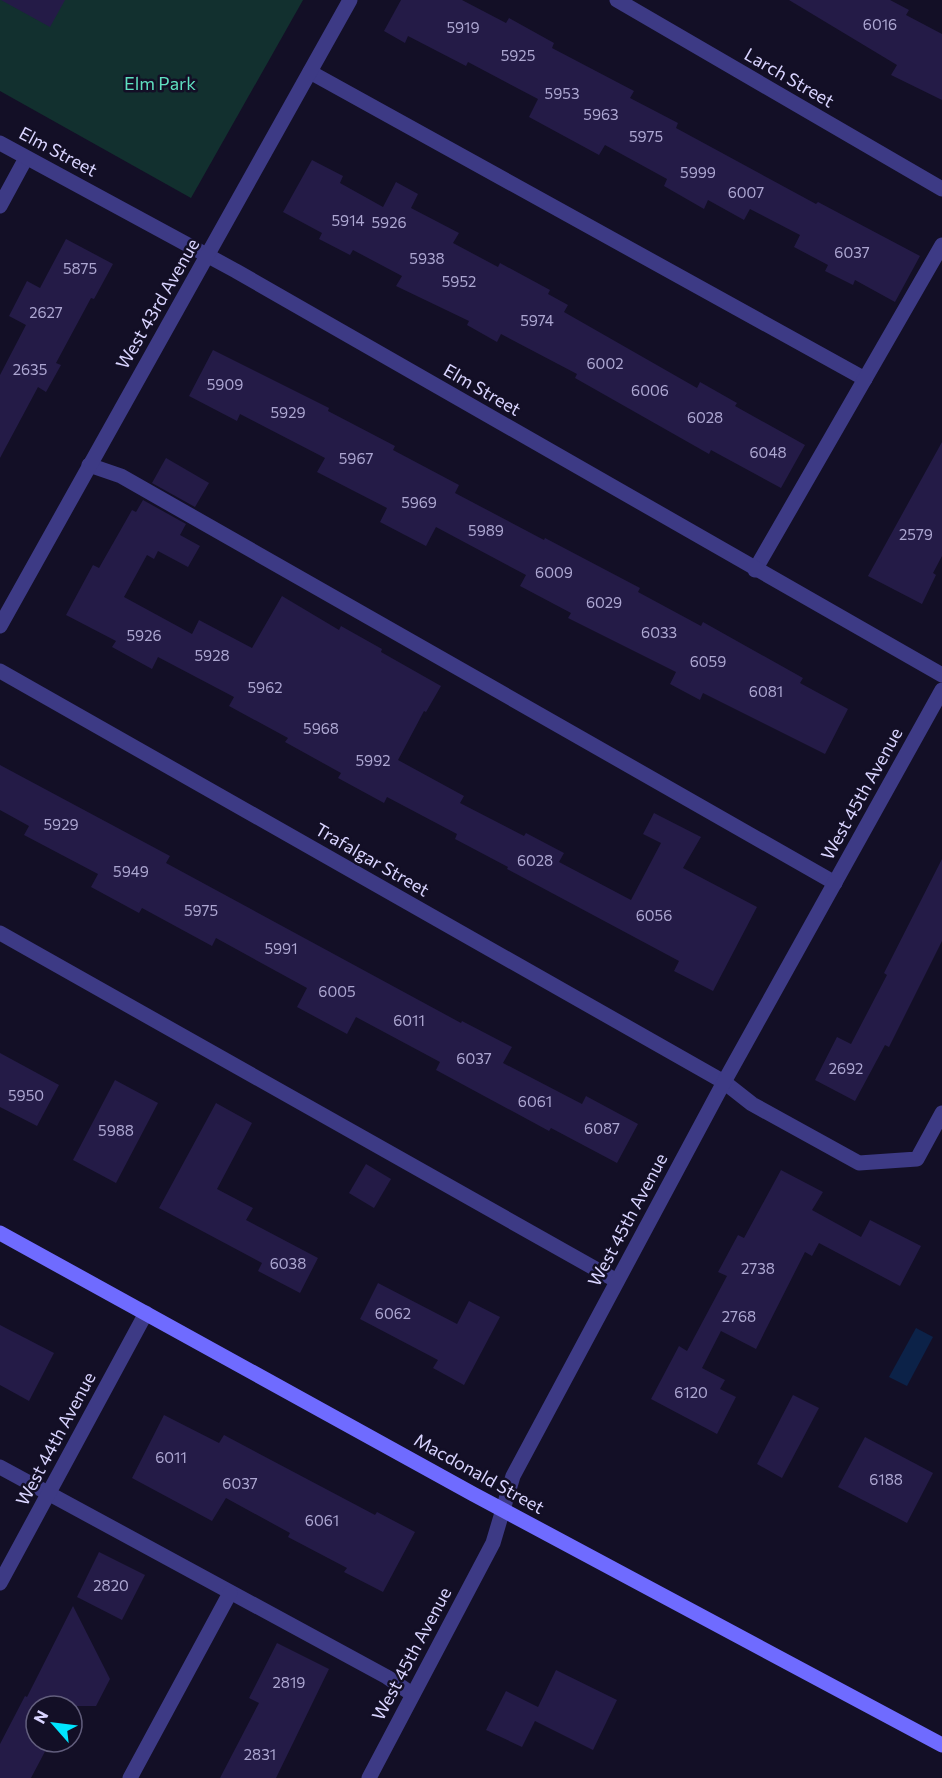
<svg xmlns="http://www.w3.org/2000/svg" width="942" height="1778" font-family="Commissioner,sans-serif">
  <style>
    .green { fill: #12302f }
    .water { fill: #0c2248 }
    .building { fill: #241b47 }
    .lines { fill: none; stroke-linecap: round; stroke-linejoin: round }
    .lane { stroke: #3d3a85; stroke-width: 15 }
    .street { stroke: #3d3a85; stroke-width: 15 }
    .secondary { stroke: #6f6bff; stroke-width: 15 }
    .labels { text-anchor: middle; stroke-width: 5; stroke-linejoin: round; paint-order: stroke }
    .number-label { font-size: 15px; fill: #aca6d1 }
    .street-label { font-size: 18px; fill: #d9d4ff; stroke: #130f26 }
    .park-label { font-size: 18px; fill: #5fe0c0; stroke: #130f26 }
  </style>
  <rect width="100%" height="100%" fill="#130f26"/>
  <polygon class="green" points="0,0 303,0 191,198 0,91"/>
  <polygon class="water" points="916,1328 933,1337 907,1386 889,1377"/>
  <g class="building">
    <polygon points="1,0 65,0 50,27"/>
    <polygon points="401,0 462,0 506,23 509,18 554,43 552,48 634,91 630,98 678,123 676,128 816,204 818,202 920,256 895,302 855,280 853,285 825,271 828,265 794,247 800,235 750,209 744,220 708,200 704,209 664,186 667,179 605,145 599,155 529,117 538,99 468,62 466,66 408,36 405,43 384,31"/>
    <polygon points="789,0 890,0 909,10 906,15 942,34 942,100 891,75 897,65"/>
    <polygon points="312,160 343,176 340,183 383,207 396,182 418,194 411,208 459,233 453,243 498,267 500,263 550,290 548,294 568,305 564,312 697,388 700,382 737,403 735,406 805,445 781,488 711,450 709,454 575,378 577,374 501,334 497,342 467,325 469,321 396,286 402,276 353,250 350,255 319,239 322,233 283,212"/>
    <polygon points="66,239 113,264 94,299 91,298 56,363 61,365 46,392 38,387 0,458 0,375 26,325 9,316 27,281 40,288"/>
    <polygon points="213,350 329,408 328,411 395,446 393,450 459,485 455,493 544,540 545,538 640,588 638,592 701,626 703,622 803,678 800,683 848,709 825,754 703,693 700,700 670,684 676,672 568,618 571,613 520,586 526,575 436,527 426,546 380,522 387,508 317,472 325,458 240,414 237,421 189,396"/>
    <polygon points="942,442 942,556 933,573 936,575 922,604 868,576"/>
    <polygon points="166,458 209,483 195,507 152,483"/>
    <polygon points="143,500 186,524 180,535 200,546 188,567 158,551 154,559 147,555 124,597 192,634 199,620 252,648 282,596 339,630 341,626 382,649 381,652 441,686 426,712 424,711 398,760 464,796 460,803 524,836 526,833 564,853 559,862 631,900 661,843 643,834 654,813 701,837 683,868 757,907 713,991 674,971 679,961 507,869 508,867 455,839 457,834 387,797 384,803 338,778 341,773 285,742 288,738 229,706 234,697 158,657 152,669 112,647 116,641 66,615 93,565 99,568 132,510 136,512"/>
    <polygon points="0,765 170,856 166,863 461,1023 462,1021 512,1047 503,1063 582,1104 586,1096 638,1124 617,1163 551,1128 549,1131 436,1070 440,1062 356,1017 347,1034 297,1007 307,988 216,938 212,946 142,908 139,913 91,887 98,874 24,835 29,826 0,810"/>
    <polygon points="942,859 942,941 889,1047 885,1045 855,1101 815,1080 837,1037 851,1044 887,975 884,973"/>
    <polygon points="0,1053 59,1085 37,1126 0,1107"/>
    <polygon points="115,1080 158,1103 116,1183 73,1160"/>
    <polygon points="216,1103 252,1123 217,1189 253,1208 246,1220 318,1258 300,1293 258,1271 262,1263 159,1208"/>
    <polygon points="366,1164 391,1179 374,1208 349,1193"/>
    <polygon points="781,1170 823,1192 812,1210 861,1237 870,1220 921,1246 900,1286 819,1243 812,1256 805,1252 756,1349 721,1331 702,1368 725,1380 720,1389 736,1397 717,1434 651,1399 679,1346 687,1351 727,1276 718,1272 738,1235 744,1238"/>
    <polygon points="378,1283 457,1324 469,1301 500,1317 464,1385 433,1368 438,1360 360,1319"/>
    <polygon points="0,1325 54,1353 29,1401 0,1385"/>
    <polygon points="793,1395 819,1408 782,1478 757,1464"/>
    <polygon points="164,1415 219,1443 224,1435 375,1515 377,1512 415,1532 383,1592 344,1572 347,1568 288,1537 290,1533 226,1498 212,1521 132,1478"/>
    <polygon points="865,1437 933,1473 907,1523 838,1487"/>
    <polygon points="99,1552 145,1575 122,1620 77,1597"/>
    <polygon points="73,1606 110,1679 96,1706 36,1706 36,1742 50,1742 31,1778 0,1778 0,1744 25,1696 27,1697"/>
    <polygon points="277,1643 329,1669 276,1778 220,1778 259,1703 249,1698"/>
    <polygon points="556,1670 617,1700 593,1750 535,1721 522,1747 486,1730 506,1691 538,1707"/>
  </g>
  <g class="lines">
    <g class="lane">
      <polyline points="310,72 865,379"/>
      <polyline points="0,206 26,158"/>
      <polyline points="89,465 121,476 835,883"/>
      <polyline points="755,570 942,245"/>
      <polyline points="0,933 617,1281"/>
      <polyline points="724,1082 752,1104 859,1163 917,1159 942,1113"/>
      <polyline points="0,1467 387,1677 412,1694"/>
      <polyline points="130,1778 230,1593"/>
    </g>
    <g class="street">
      <polyline points="617,0 942,189"/>
      <polyline points="0,143 236,271 942,675"/>
      <polyline points="0,626 350,0"/>
      <polyline points="0,671 724,1082"/>
      <polyline points="0,1583 146,1313"/>
      <polyline points="369,1778 493,1543 513,1476 724,1082 942,690"/>
    </g>
    <polyline class="secondary" points="0,1233 473,1494 942,1745"/>
  </g>
  <g class="labels">
    <g class="number-label">
      <text x="880" y="30">6016</text>
      <text x="463" y="33">5919</text>
      <text x="518" y="61">5925</text>
      <text x="562" y="99">5953</text>
      <text x="601" y="120">5963</text>
      <text x="646" y="142">5975</text>
      <text x="698" y="178">5999</text>
      <text x="746" y="198">6007</text>
      <text x="348" y="226">5914</text>
      <text x="389" y="228">5926</text>
      <text x="852" y="258">6037</text>
      <text x="427" y="264">5938</text>
      <text x="80" y="274">5875</text>
      <text x="459" y="287">5952</text>
      <text x="46" y="318">2627</text>
      <text x="537" y="326">5974</text>
      <text x="605" y="369">6002</text>
      <text x="30" y="375">2635</text>
      <text x="225" y="390">5909</text>
      <text x="650" y="396">6006</text>
      <text x="288" y="418">5929</text>
      <text x="705" y="423">6028</text>
      <text x="768" y="458">6048</text>
      <text x="356" y="464">5967</text>
      <text x="419" y="508">5969</text>
      <text x="486" y="536">5989</text>
      <text x="916" y="540">2579</text>
      <text x="554" y="578">6009</text>
      <text x="604" y="608">6029</text>
      <text x="659" y="638">6033</text>
      <text x="144" y="641">5926</text>
      <text x="212" y="661">5928</text>
      <text x="708" y="667">6059</text>
      <text x="265" y="693">5962</text>
      <text x="766" y="697">6081</text>
      <text x="321" y="734">5968</text>
      <text x="373" y="766">5992</text>
      <text x="61" y="830">5929</text>
      <text x="535" y="866">6028</text>
      <text x="131" y="877">5949</text>
      <text x="201" y="916">5975</text>
      <text x="654" y="921">6056</text>
      <text x="281" y="954">5991</text>
      <text x="337" y="997">6005</text>
      <text x="409" y="1026">6011</text>
      <text x="474" y="1064">6037</text>
      <text x="846" y="1074">2692</text>
      <text x="26" y="1101">5950</text>
      <text x="535" y="1107">6061</text>
      <text x="602" y="1134">6087</text>
      <text x="116" y="1136">5988</text>
      <text x="288" y="1269">6038</text>
      <text x="758" y="1274">2738</text>
      <text x="393" y="1319">6062</text>
      <text x="739" y="1322">2768</text>
      <text x="691" y="1398">6120</text>
      <text x="171" y="1463">6011</text>
      <text x="886" y="1485">6188</text>
      <text x="240" y="1489">6037</text>
      <text x="322" y="1526">6061</text>
      <text x="111" y="1591">2820</text>
      <text x="289" y="1688">2819</text>
      <text x="260" y="1760">2831</text>
    </g>
    <g class="street-label">
      <text transform="translate(789 78) rotate(30)" y="6">Larch Street</text>
      <text transform="translate(58 152) rotate(28)" y="6">Elm Street</text>
      <text transform="translate(158 304) rotate(-60)" y="6">West 43rd Avenue</text>
      <text transform="translate(482 390) rotate(30)" y="6">Elm Street</text>
      <text transform="translate(862 794) rotate(-61)" y="6">West 45th Avenue</text>
      <text transform="translate(372 860) rotate(30)" y="6">Trafalgar Street</text>
      <text transform="translate(628 1220) rotate(-62)" y="6">West 45th Avenue</text>
      <text transform="translate(56 1439) rotate(-62)" y="6">West 44th Avenue</text>
      <text transform="translate(479 1474) rotate(29)" y="6">Macdonald Street</text>
      <text transform="translate(412 1654) rotate(-62)" y="6">West 45th Avenue</text>
    </g>
    <g class="park-label">
      <text x="160" y="90">Elm Park</text>
    </g>
  </g>
  <g transform="translate(54 1724) rotate(298)"><circle r="28" fill="#130f26" stroke="#625e7d" stroke-width="1.5"/>
  <path d="M0-4.5L10 22L0 15L-10 22Z" fill="#00e5ff"/>
  <text y="-9" font-size="16" font-weight="bold" text-anchor="middle" fill="#d9d4ff">N</text>
  </g>
</svg>
